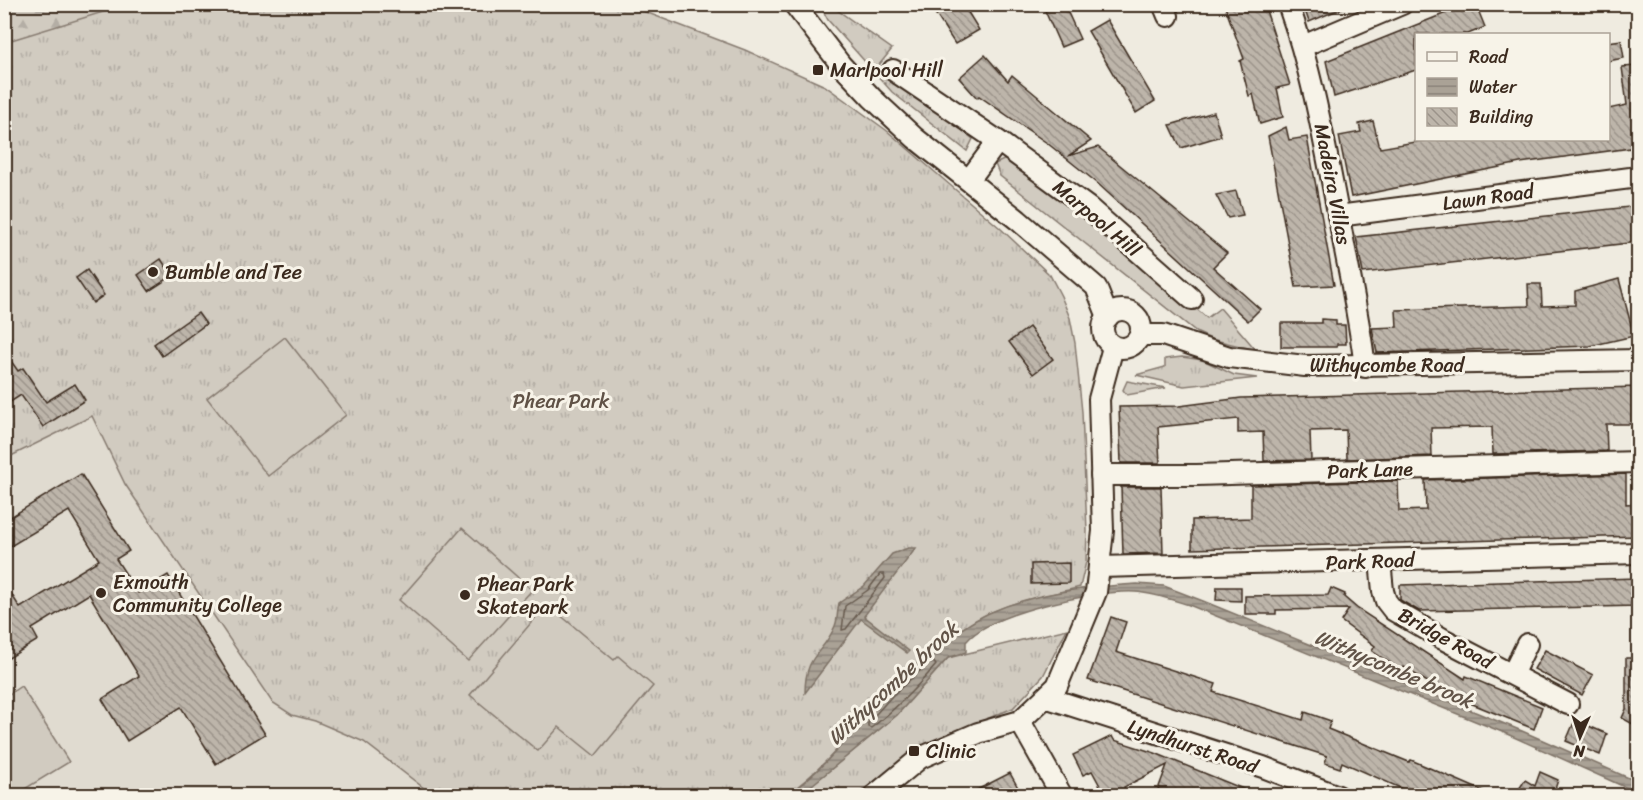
<svg xmlns="http://www.w3.org/2000/svg" width="1643" height="800" font-family="Sriracha,sans-serif">
  <style>
    .built { fill: #e0dbd0 }
    .grass { fill: url(#grass-tufts); stroke: #867a6f; stroke-width: 1.5 }
    .forest { fill: url(#forest-firs); stroke: #867a6f; stroke-width: 1.5 }
    .pitch { fill: #d1cbc0; stroke: #867a6f; stroke-width: 1.5 }
    .water { fill: url(#water-rules); stroke: #7e7266; stroke-width: 1.5 }
    .lines { fill: none; stroke-linecap: round; stroke-linejoin: round }
    .shore { stroke: #675a4e; stroke-width: 1.5 }
    .building { fill: url(#building-back-hatch); stroke: #3b2a1e; stroke-width: 1.5 }
    .minor-casing { stroke: #3b2a1e; stroke-width: 24 }
    .minor { stroke: #f7f3e8; stroke-width: 20 }
    .poi-dot { fill: #3b2a1e; stroke: #f7f3e8; stroke-width: 2 }
    .labels { text-anchor: middle; stroke-width: 6; stroke-linejoin: round; paint-order: stroke }
    .poi-label { font-size: 20px; fill: #3b2a1e; stroke: #f7f3e8; text-anchor: start }
    .street-label { font-size: 20px; fill: #3b2a1e; stroke: #f7f3e8 }
    .park-label { font-size: 20px; fill: #605246; stroke: #f7f3e8 }
    .water-label { font-size: 21px; font-style: italic; fill: #625448; stroke: #f7f3e8 }
  </style>
  <defs>
    <pattern id="grass-tufts" width="24" height="20" patternUnits="userSpaceOnUse" patternTransform="scale(1.5)"><rect width="24" height="20" fill="#d1cbc0"/><path d="M3 7l-1-3M5 7V3M7 7l1-3M15 17l-1-3M17 17v-4M19 17l1-3" fill="none" stroke="#b4aea5"/></pattern>
    <pattern id="forest-firs" width="22" height="20" patternUnits="userSpaceOnUse" patternTransform="scale(1.5)"><rect width="22" height="20" fill="#d1cbc0"/><path d="M5 1l3.5 6h-7zM16 11l3.5 6h-7z" fill="#b4aea5"/></pattern>
    <pattern id="water-rules" width="6" height="5" patternUnits="userSpaceOnUse" patternTransform="scale(1.5)"><rect width="6" height="5" fill="#aaa296"/><path d="M0 2.5h6" fill="none" stroke="#8c847a"/></pattern>
    <pattern id="building-back-hatch" width="6" height="6" patternUnits="userSpaceOnUse" patternTransform="scale(1.5)"><rect width="6" height="6" fill="#bdb5aa"/><path d="M-1 5l2 2M0 0l6 6M5-1l2 2" fill="none" stroke="#9b938a"/></pattern>
  </defs>
  <rect width="100%" height="100%" fill="#efebe0"/>
  <filter id="ink" filterUnits="userSpaceOnUse"><feTurbulence type="fractalNoise" baseFrequency=".0167" numOctaves="2"/><feDisplacementMap in="SourceGraphic" scale="12" xChannelSelector="R" yChannelSelector="G"/><feConvolveMatrix kernelMatrix="1 2 1 2 8 2 1 2 1" color-interpolation-filters="sRGB"/></filter>
  <g filter="url(#ink)">
    <g class="built">
      <polygon points="1638,274 1638,356 1635,356 1630,276"/>
      <polygon points="92,416 125,484 272,702 292,715 315,721 364,742 433,795 5,796 5,459"/>
    </g>
    <g class="grass">
      <path d="M76 4 627 5 745 50 825 86 886 130 1000 228 1050 275 1061 296 1070 318 1075 343 1082 412 1087 531 1086 562 1080 587C1050 595 1016 600 988 614 953 631 911 666 885 695 853 730 826 768 786 795H433L364 742 315 721 292 715 272 702 125 484 92 416 5 459V30Z"/>
      <polygon points="820,5 830,5 892,49 879,65 973,139 967,151 892,92 828,20"/>
      <polygon points="1010,157 1080,207 1207,318 1220,308 1256,350 1211,339 1198,333 1000,176 995,164"/>
      <polygon points="1182,357 1203,360 1234,375 1257,378 1184,386 1136,375 1165,367 1165,359"/>
      <polygon points="1127,381 1166,388 1127,395 1123,390"/>
      <polygon points="1067,629 1043,676 1013,708 924,745 856,795 798,796 897,715 948,658"/>
    </g>
    <polygon class="forest" points="5,4 126,4 126,5 5,42"/>
    <g class="pitch">
      <polygon points="285,337 346,415 268,476 207,398"/>
      <polygon points="462,528 532,590 468,661 399,600"/>
      <polygon points="547,604 614,660 618,656 653,686 595,756 559,727 538,751 470,695"/>
      <polygon points="21,686 69,762 15,795 5,795 5,697"/>
    </g>
    <g class="water">
      <path d="M908 548H916L864 616 909 651 907 653 861 619 805 693C805 653 823 655 835 626 838 619 837 611 839 603L864 586 892 554Z"/>
      <path d="M1137 584 1164 586 1203 601 1522 731 1638 782V793L1507 734 1189 605C1172 600 1154 593 1135 592 1096 590 991 612 966 642V652L948 658 897 715 806 790 798 795 786 796C826 768 853 730 885 695 910 668 957 628 989 613 1036 592 1087 587 1137 584Z"/>
    </g>
    <g class="lines">
      <g class="shore">
        <polygon points="880,574 884,574 885,578 846,629 842,630 845,606 868,590"/>
        <path d="M932 660 936 665C916 688 896 709 871 728L868 727V723L892 696Z"/>
      </g>
    </g>
    <g class="building">
      <polygon points="929,4 963,4 979,30 955,44"/>
      <polygon points="1042,4 1064,4 1080,39 1061,47"/>
      <polygon points="1224,4 1264,4 1290,85 1277,88 1283,117 1260,124 1253,94 1249,96 1240,61 1244,59"/>
      <polygon points="1303,4 1350,4 1350,5 1309,22"/>
      <polygon points="1466,5 1468,8 1476,5 1485,27 1468,34 1416,34 1416,70 1334,97 1326,61"/>
      <polygon points="1107,20 1155,101 1136,113 1088,31"/>
      <polygon points="1621,40 1624,58 1608,61 1608,42"/>
      <polygon points="985,55 1008,81 1012,75 1091,141 1068,156 1098,147 1227,253 1213,267 1260,309 1248,321 1096,182 1047,143 979,96 977,98 959,78"/>
      <polygon points="1638,66 1638,147 1520,163 1351,197 1339,136 1361,132 1359,124 1373,121 1380,148 1427,140 1608,140 1608,109 1627,105 1622,67"/>
      <polygon points="1214,112 1221,136 1181,148 1170,125"/>
      <polygon points="1286,127 1289,140 1307,137 1334,285 1296,287 1268,136"/>
      <polygon points="1236,191 1243,215 1228,218 1216,195"/>
      <polygon points="1638,206 1638,242 1363,273 1356,237"/>
      <polygon points="161,259 172,276 149,291 138,275"/>
      <polygon points="87,270 104,295 93,303 76,278"/>
      <polygon points="1619,279 1634,336 1590,346 1377,353 1372,328 1397,327 1396,310 1529,306 1528,284 1541,284 1542,306 1575,305 1575,291"/>
      <polygon points="198,313 206,324 162,356 154,344"/>
      <polygon points="1321,319 1336,320 1336,325 1345,325 1346,344 1337,344 1337,347 1281,347 1281,323 1321,323"/>
      <polygon points="1029,327 1053,359 1033,374 1009,342"/>
      <polygon points="4,351 18,371 23,368 46,402 75,384 85,400 43,427 21,395 4,406"/>
      <polygon points="1638,387 1638,424 1606,424 1607,451 1493,454 1492,427 1431,428 1432,456 1347,459 1346,430 1310,431 1311,460 1264,461 1263,432 1238,433 1238,419 1158,427 1160,463 1121,463 1119,407 1179,406 1241,398"/>
      <polygon points="81,474 129,551 116,559 138,593 168,575 265,734 216,764 181,707 127,741 102,699 139,676 89,594 32,629 38,640 4,661 4,582 20,608 99,560 69,511 4,550 4,521"/>
      <polygon points="1626,474 1626,504 1638,503 1638,536 1192,549 1192,520 1251,518 1251,485 1398,481 1399,511 1426,510 1425,480"/>
      <polygon points="1121,487 1161,487 1163,553 1123,554"/>
      <polygon points="1069,563 1069,583 1031,584 1031,564"/>
      <polygon points="1638,578 1638,606 1419,611 1400,600 1400,585"/>
      <polygon points="1217,587 1241,587 1241,601 1216,600"/>
      <polygon points="1331,588 1345,594 1344,597 1358,609 1465,679 1466,676 1542,707 1534,729 1443,692 1404,667 1402,671 1372,651 1375,646 1341,621 1349,609 1276,610 1276,614 1245,614 1245,596 1328,595"/>
      <polygon points="1111,617 1126,622 1116,652 1216,684 1213,692 1303,720 1305,712 1331,721 1328,729 1409,762 1411,760 1492,795 1416,795 1342,762 1340,768 1325,763 1327,756 1088,680"/>
      <polygon points="1545,650 1593,675 1582,695 1534,669"/>
      <polygon points="1626,658 1638,658 1638,727 1622,718 1626,709"/>
      <polygon points="1575,720 1607,734 1600,755 1566,741"/>
      <polygon points="1112,736 1114,740 1155,753 1258,795 1156,795 1167,765 1124,787 1128,795 1105,795 1092,771 1083,775 1073,755"/>
      <polygon points="1540,772 1558,780 1553,795 1515,795 1525,780 1535,786"/>
      <polygon points="1010,773 1022,795 967,795"/>
    </g>
    <g class="lines">
      <g class="minor-casing">
        <g id="minor">
          <polyline points="794,4 841,65 872,98 915,138 1018,220 1096,287 1108,317"/>
          <polyline points="1163,4 1168,16"/>
          <path d="M1288 4C1313 74 1325 146 1339 218 1348 268 1359 316 1365 367"/>
          <polyline points="1303,46 1402,4"/>
          <polyline points="893,70 998,141 1089,208 1192,299"/>
          <polyline points="969,180 998,141"/>
          <polyline points="1338,216 1638,177"/>
          <circle cx="1122" cy="329" r="19"/>
          <polyline points="1140,335 1163,335 1229,357 1305,366 1638,360"/>
          <polyline points="1101,475 1197,475 1638,462"/>
          <polyline points="1380,561 1383,591 1386,601 1393,610 1443,639 1568,704"/>
          <polyline points="1100,567 1638,553"/>
          <polyline points="1513,673 1527,644"/>
          <polyline points="1048,698 1263,767 1338,796"/>
          <polyline points="1020,721 1062,796"/>
          <polyline points="874,796 920,758 978,733 1020,721 1057,686 1096,592 1103,531 1099,399 1113,347"/>
        </g>
      </g>
      <use href="#minor" class="minor"/>
    </g>
  </g>
  <g class="poi-dot">
    <rect x="812" y="64" width="12" height="12" rx="3"/>
    <circle cx="153" cy="272" r="6"/>
    <circle cx="101" cy="593" r="6"/>
    <circle cx="465" cy="595" r="6"/>
    <rect x="908" y="745" width="12" height="12" rx="3"/>
  </g>
  <g class="labels">
    <g class="poi-label">
      <text x="830" y="77">Marlpool Hill</text>
      <text x="165" y="279">Bumble and Tee</text>
      <text x="113" y="589">Exmouth<tspan x="113" dy="23">Community College</tspan></text>
      <text x="477" y="591">Phear Park<tspan x="477" dy="23">Skatepark</tspan></text>
      <text x="926" y="758">Clinic</text>
    </g>
    <g class="street-label">
      <text transform="translate(1333 184) rotate(79)" y="7">Madeira Villas</text>
      <text transform="translate(1488 197) rotate(-8)" y="7">Lawn Road</text>
      <text transform="translate(1097 218) rotate(40)" y="7">Marpool Hill</text>
      <text x="1387" y="372">Withycombe Road</text>
      <text transform="translate(1370 470) rotate(-2)" y="7">Park Lane</text>
      <text transform="translate(1370 561) rotate(-2)" y="7">Park Road</text>
      <text transform="translate(1446 638) rotate(29)" y="7">Bridge Road</text>
      <text transform="translate(1193 746) rotate(18)" y="7">Lyndhurst Road</text>
    </g>
    <g class="park-label">
      <text x="561" y="408">Phear Park</text>
    </g>
    <g class="water-label">
      <text transform="translate(1394 669) rotate(23)" y="7">Withycombe brook</text>
      <text transform="translate(893 683) rotate(-43)" y="7">Withycombe brook</text>
    </g>
  </g>
  <rect width="1643" height="800" fill="none" stroke="#f7f3e8" stroke-width="24"/>
  <rect x="12" y="12" width="1619" height="776" fill="none" stroke="#3b2a1e" stroke-width="2" filter="url(#ink)"/>
  <rect x="1415" y="33" width="195" height="108" fill="#f7f3e8" stroke="#aca397" stroke-width="1.5"/>
  <rect x="1427" y="52" width="30" height="9" fill="#f7f3e8" stroke="#aca397" stroke-width="1.5"/>
  <text x="1469" y="63" font-size="18" fill="#3b2a1e">Road</text>
  <rect x="1427" y="78" width="30" height="18" fill="url(#water-rules)" stroke="#aca397" stroke-width="1.5"/>
  <text x="1469" y="93" font-size="18" fill="#3b2a1e">Water</text>
  <rect x="1427" y="108" width="30" height="18" fill="url(#building-back-hatch)" stroke="#aca397" stroke-width="1.5"/>
  <text x="1469" y="123" font-size="18" fill="#3b2a1e">Building</text>
  <g transform="translate(1580 737) rotate(183)" stroke="#f7f3e8" stroke-width="4.5" paint-order="stroke">
  <path d="M0-4.5L10 22L0 15L-10 22Z" fill="#3b2a1e"/>
  <text y="-9" font-size="16" font-weight="bold" text-anchor="middle" fill="#3b2a1e">N</text>
  </g>
</svg>
